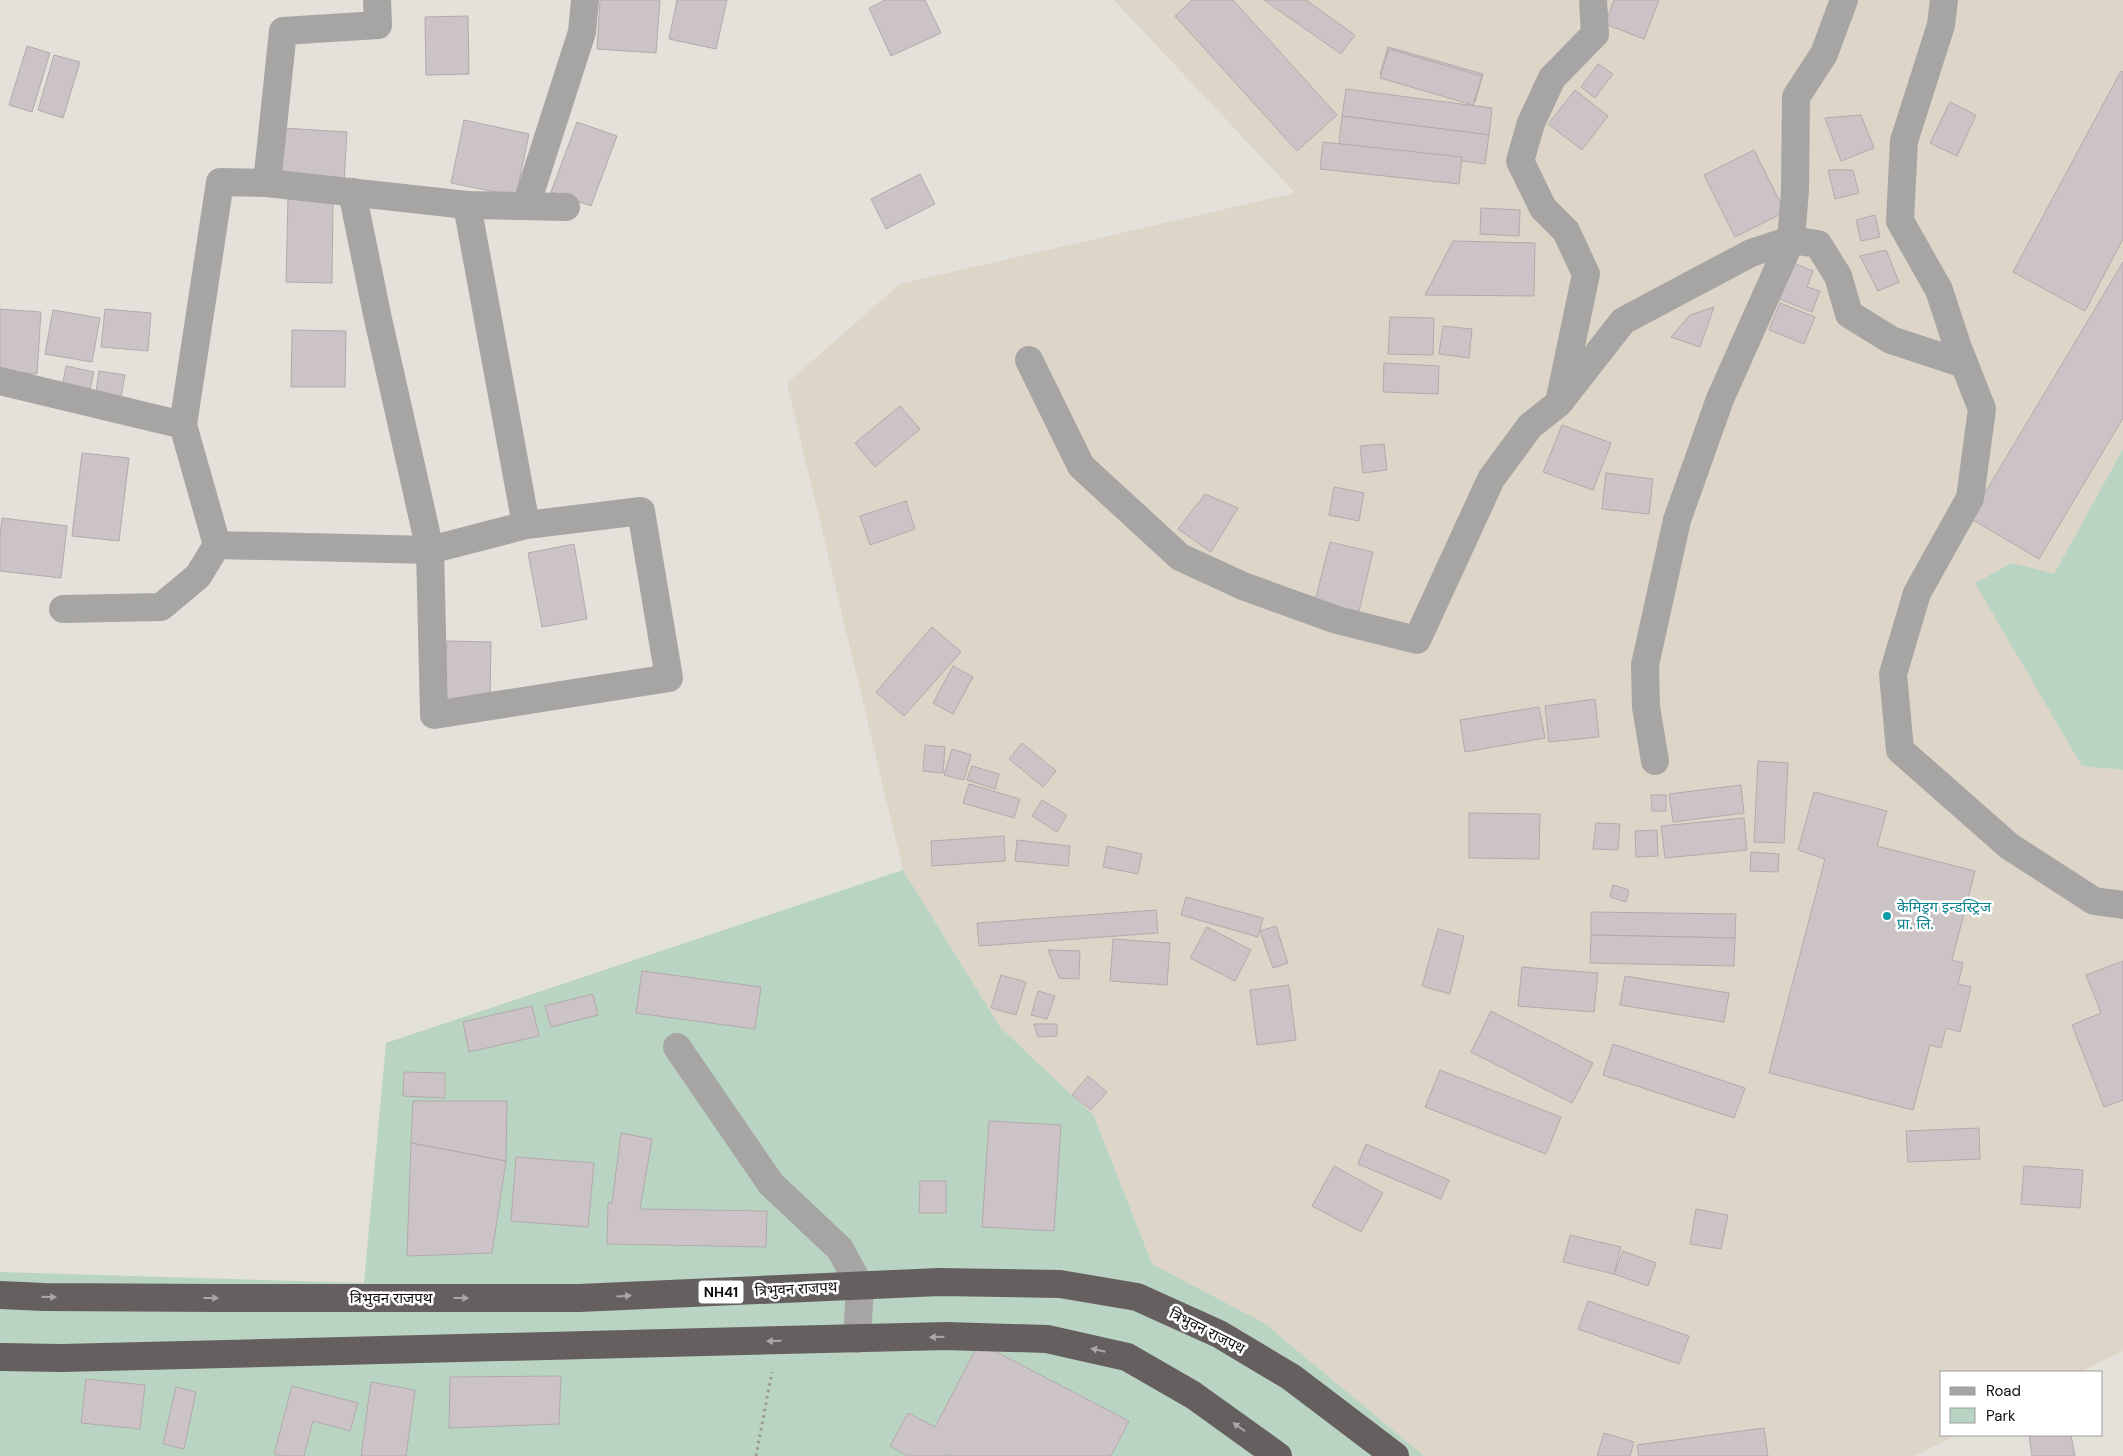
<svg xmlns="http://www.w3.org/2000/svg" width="2123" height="1456" font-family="'DM Sans','Noto Sans Devanagari',sans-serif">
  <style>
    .built { fill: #dcd5c8 }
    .green { fill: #b9d4c2 }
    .building { fill: #cbc3c5; stroke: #b2aaac }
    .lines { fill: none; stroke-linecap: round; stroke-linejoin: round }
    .path { stroke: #9b9994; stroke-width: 3; stroke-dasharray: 2.5 4; stroke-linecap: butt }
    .minor { stroke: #a7a4a4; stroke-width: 28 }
    .highway { stroke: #665f5f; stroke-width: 28 }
    .oneway { fill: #aba7a7 }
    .culture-dot { fill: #0f9aa8; stroke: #fff; stroke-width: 2 }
    .labels { text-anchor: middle; stroke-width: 5; stroke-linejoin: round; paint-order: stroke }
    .shield { fill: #fff; stroke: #565654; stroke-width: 1 }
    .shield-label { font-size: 14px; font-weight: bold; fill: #0e0d0b }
    .culture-label { font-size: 15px; fill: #0d838f; stroke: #fff; text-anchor: start }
    .street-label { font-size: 15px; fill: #0e0d0b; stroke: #fff }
  </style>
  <rect width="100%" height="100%" fill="#e4e0da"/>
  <polygon class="built" points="1114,0 2123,0 2123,449 2054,574 2082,766 2123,770 2123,1351 2080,1372 1942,1372 1942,1435 1957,1435 1914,1456 1424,1456 1264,1323 1152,1264 1094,1116 1000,1027 903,870 787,383 900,284 1295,193"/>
  <g class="green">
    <polygon points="2123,449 2123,770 2082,766 1975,583 2012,563 2054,574"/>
    <polygon points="903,870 1000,1027 1094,1116 1152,1264 1264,1323 1424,1456 0,1456 0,1272 364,1283 386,1043"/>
  </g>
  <g class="building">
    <polygon points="600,0 660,0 656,53 597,49"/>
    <polygon points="677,0 727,0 716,49 669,39"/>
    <polygon points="885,0 925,0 941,33 891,56 869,8"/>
    <polygon points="1192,0 1233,0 1337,115 1297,151 1175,16"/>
    <polygon points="1264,0 1306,0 1355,35 1341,54"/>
    <polygon points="1614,0 1659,0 1644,39 1605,24"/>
    <polygon points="468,16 469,74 426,75 425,17"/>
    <polygon points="27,46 50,53 32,112 9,105"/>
    <polygon points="1388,47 1483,74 1475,102 1380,74"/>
    <polygon points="1389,49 1482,76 1473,105 1380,78"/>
    <polygon points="54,55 80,62 63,118 38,110"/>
    <polygon points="1598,64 1613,74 1595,98 1581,87"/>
    <polygon points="2121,71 2123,72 2123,239 2085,311 2013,272"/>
    <polygon points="1346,89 1492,108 1489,135 1342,116"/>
    <polygon points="1575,90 1608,116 1582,150 1548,124"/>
    <polygon points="1950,102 1976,115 1957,156 1930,143"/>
    <polygon points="1861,115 1874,148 1841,161 1825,118"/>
    <polygon points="1342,116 1489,135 1485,164 1339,144"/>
    <polygon points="464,120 529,134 516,196 451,183"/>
    <polygon points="577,122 617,136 591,206 551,192"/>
    <polygon points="283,128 347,132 344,183 280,179"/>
    <polygon points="1323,142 1462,157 1459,184 1320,169"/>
    <polygon points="1754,150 1785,212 1735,237 1704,175"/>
    <polygon points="1828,170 1853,170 1859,193 1835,199"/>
    <polygon points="920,174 935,204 886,229 871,199"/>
    <polygon points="288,198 333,199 332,283 286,282"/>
    <polygon points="1481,208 1520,210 1519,236 1480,234"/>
    <polygon points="1875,215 1880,237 1861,241 1856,220"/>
    <polygon points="1453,241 1535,243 1534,296 1425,295"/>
    <polygon points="1886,250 1899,282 1878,291 1860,256"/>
    <polygon points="1791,262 1813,271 1807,287 1820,291 1812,312 1777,298"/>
    <polygon points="2123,262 2123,418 2039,559 1970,518"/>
    <polygon points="1780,303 1815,317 1804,344 1769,330"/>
    <polygon points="1714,307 1700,347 1671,337 1690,315"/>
    <polygon points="0,309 41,312 37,374 0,371"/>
    <polygon points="105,309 151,313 148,351 101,347"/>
    <polygon points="53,310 100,318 92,362 45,354"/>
    <polygon points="1390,317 1434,318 1433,355 1388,354"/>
    <polygon points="1443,326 1472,329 1469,358 1439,354"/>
    <polygon points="292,330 346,331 345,387 291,387"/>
    <polygon points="1384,363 1439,366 1438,394 1383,392"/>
    <polygon points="66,366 94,372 89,394 62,388"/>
    <polygon points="99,371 125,375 121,397 96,392"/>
    <polygon points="900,406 920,429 875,467 855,443"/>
    <polygon points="1562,425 1611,443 1593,490 1543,472"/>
    <polygon points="1384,444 1387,470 1363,473 1360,446"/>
    <polygon points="82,453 129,458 119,541 72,536"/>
    <polygon points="1606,473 1653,479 1649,514 1602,509"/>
    <polygon points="1334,487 1364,493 1359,521 1329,515"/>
    <polygon points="1205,494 1238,508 1211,552 1178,529"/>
    <polygon points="906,501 915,529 870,545 860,516"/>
    <polygon points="2,518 67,526 61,578 0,571 0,536"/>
    <polygon points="1330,542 1373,552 1358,615 1314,605"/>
    <polygon points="574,544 587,619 542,627 528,553"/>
    <polygon points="932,627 961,652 904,716 876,692"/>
    <polygon points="447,641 491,642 490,701 445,700"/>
    <polygon points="953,666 973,677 953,714 933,703"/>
    <polygon points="1595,699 1599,737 1549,742 1545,706"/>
    <polygon points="1539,707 1545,738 1465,752 1460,720"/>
    <polygon points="1022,743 1056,771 1043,787 1009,759"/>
    <polygon points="925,745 945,747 943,773 923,771"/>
    <polygon points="952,749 971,755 964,780 944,775"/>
    <polygon points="1758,761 1788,763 1784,843 1754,842"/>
    <polygon points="972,766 999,774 995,789 967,780"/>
    <polygon points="969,784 1020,799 1014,818 963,803"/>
    <polygon points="1741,785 1744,813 1673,822 1669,794"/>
    <polygon points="1814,792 1887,811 1877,846 1975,871 1952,960 1963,963 1958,984 1971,987 1960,1032 1946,1028 1941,1048 1930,1045 1913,1110 1769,1073 1825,859 1798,850"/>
    <polygon points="1651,795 1666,795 1666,811 1652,811"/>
    <polygon points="1042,800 1067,815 1057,832 1032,816"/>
    <polygon points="1469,813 1540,814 1539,859 1469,858"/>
    <polygon points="1744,818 1747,850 1665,858 1661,826"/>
    <polygon points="1596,823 1620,824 1618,850 1593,849"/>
    <polygon points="1657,830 1658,856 1636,857 1635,831"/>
    <polygon points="1004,836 1005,861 932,866 931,841"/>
    <polygon points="1017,840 1070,846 1068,866 1015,861"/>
    <polygon points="1107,846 1142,854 1138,874 1103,867"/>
    <polygon points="1751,852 1779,854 1778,872 1750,871"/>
    <polygon points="1613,885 1629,890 1626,902 1610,897"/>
    <polygon points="1186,897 1263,918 1258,937 1181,915"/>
    <polygon points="1156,910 1158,933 979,946 977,923"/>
    <polygon points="1591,912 1736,914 1735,938 1591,935"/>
    <polygon points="1276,926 1288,963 1273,968 1260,931"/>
    <polygon points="1207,927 1251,950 1235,981 1190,958"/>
    <polygon points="1438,929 1464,936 1450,994 1422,986"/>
    <polygon points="1591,935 1735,938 1734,966 1590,963"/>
    <polygon points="1113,939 1170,943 1167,985 1110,981"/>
    <polygon points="1048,950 1080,951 1079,979 1059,978"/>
    <polygon points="2123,961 2123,1100 2104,1107 2072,1025 2101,1013 2086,975"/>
    <polygon points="1522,967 1598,973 1594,1012 1518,1006"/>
    <polygon points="642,971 761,987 755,1029 636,1013"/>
    <polygon points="1001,975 1026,982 1016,1015 991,1008"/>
    <polygon points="1625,976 1729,993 1724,1022 1620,1005"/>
    <polygon points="1289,985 1296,1040 1257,1045 1250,990"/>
    <polygon points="1038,991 1055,996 1047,1019 1031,1015"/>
    <polygon points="593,994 598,1015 551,1027 545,1006"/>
    <polygon points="532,1006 539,1036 469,1052 463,1022"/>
    <polygon points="1491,1011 1593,1063 1572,1103 1471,1052"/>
    <polygon points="1034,1024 1057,1024 1057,1036 1038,1037"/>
    <polygon points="1613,1044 1745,1088 1734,1118 1603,1075"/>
    <polygon points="1440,1070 1561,1117 1546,1154 1425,1107"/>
    <polygon points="404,1072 445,1073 445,1098 403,1096"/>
    <polygon points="1088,1076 1107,1092 1091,1110 1072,1095"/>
    <polygon points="413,1101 507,1101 506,1161 411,1143"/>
    <polygon points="989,1121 1061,1125 1054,1231 982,1227"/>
    <polygon points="1979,1128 1980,1159 1908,1162 1906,1131"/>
    <polygon points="621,1133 652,1139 640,1209 767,1211 766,1247 607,1244 608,1203 612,1203"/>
    <polygon points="411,1143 506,1161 492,1253 407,1256"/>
    <polygon points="1366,1144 1449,1180 1441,1199 1358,1164"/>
    <polygon points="516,1157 594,1163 588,1227 511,1221"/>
    <polygon points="1334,1166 1383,1193 1361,1232 1312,1206"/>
    <polygon points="2024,1166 2083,1170 2080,1208 2021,1204"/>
    <polygon points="920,1181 946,1181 946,1213 919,1213"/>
    <polygon points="1696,1209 1728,1215 1721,1249 1690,1244"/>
    <polygon points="1570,1235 1621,1247 1614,1274 1563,1262"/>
    <polygon points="1623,1251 1656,1263 1648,1286 1614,1274"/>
    <polygon points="1588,1301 1689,1336 1679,1364 1578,1329"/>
    <polygon points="979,1343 1129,1421 1111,1456 953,1456 949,1454 948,1456 908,1456 890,1446 908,1413 935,1427"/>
    <polygon points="561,1376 559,1424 449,1428 450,1377"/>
    <polygon points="86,1379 145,1385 140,1429 81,1423"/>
    <polygon points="371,1382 415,1390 406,1456 361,1456"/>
    <polygon points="292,1386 358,1403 350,1431 313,1421 304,1456 283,1456 274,1454"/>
    <polygon points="176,1387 196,1392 184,1449 163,1444"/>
    <polygon points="1764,1428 1768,1456 1639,1456 1637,1445"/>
    <polygon points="1604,1433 1634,1442 1630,1456 1597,1456"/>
    <polygon points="2029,1435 2071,1435 2075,1456 2032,1456"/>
  </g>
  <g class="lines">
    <polyline class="path" points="756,1456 772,1372"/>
    <g class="minor">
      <polyline points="1944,0 1941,25 1904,141 1900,221 1939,290 1958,348 1982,409 1970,498 1917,593 1893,674 1900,750 2009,846 2094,901 2123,905"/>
      <polyline points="267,183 283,31 378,25 377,0"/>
      <polyline points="467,205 526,525 641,511 669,678 434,715 430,550 526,525"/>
      <polyline points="526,206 582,32 585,0"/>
      <polyline points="1029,360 1081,466 1180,557 1243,586 1337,620 1417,640 1491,479 1530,426 1559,403 1623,321 1751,253 1791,240 1818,244 1838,276 1849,314 1891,340 1964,364"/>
      <polyline points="0,381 183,425 220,182 267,183 467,205 566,207"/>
      <polyline points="1560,398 1586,274 1566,231 1543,208 1520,161 1531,123 1552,78 1595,34 1593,0"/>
      <polyline points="183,425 217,545 430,550 378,319 352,192"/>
      <polyline points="63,609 161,607 198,576 217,545"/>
      <polyline points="1655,761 1646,707 1645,665 1677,520 1720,399 1791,240 1795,190 1796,97 1824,54 1844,0"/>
      <polyline points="677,1047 771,1184 840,1249 860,1286 857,1339"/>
    </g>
    <g class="highway">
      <polyline points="0,1295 44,1297 217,1298 579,1298 939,1282 1060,1284 1137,1297 1219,1334 1291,1377 1395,1456"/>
      <polyline points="0,1357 62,1358 946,1336 1047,1339 1127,1357 1193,1395 1278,1456"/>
    </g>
  </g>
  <defs><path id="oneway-solid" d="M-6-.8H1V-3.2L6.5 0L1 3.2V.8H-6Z" transform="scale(1.25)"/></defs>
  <g class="oneway">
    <use href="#oneway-solid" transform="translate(624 1296) rotate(-3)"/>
    <use href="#oneway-solid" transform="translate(49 1297) rotate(1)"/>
    <use href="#oneway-solid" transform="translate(211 1298)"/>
    <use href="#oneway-solid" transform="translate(461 1298)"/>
    <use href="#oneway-solid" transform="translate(937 1337) rotate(178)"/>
    <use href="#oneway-solid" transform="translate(774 1341) rotate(179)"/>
    <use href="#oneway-solid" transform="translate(1098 1350) rotate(-167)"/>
    <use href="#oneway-solid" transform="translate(1239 1427) rotate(-145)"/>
  </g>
  <circle class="culture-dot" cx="1887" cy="916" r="5"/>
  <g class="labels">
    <rect class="shield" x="698.5" y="1280.5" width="45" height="23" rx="4"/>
    <g class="shield-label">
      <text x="721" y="1297">NH41</text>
    </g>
    <g class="culture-label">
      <text x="1897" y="912">केमिड्रग इन्डस्ट्रिज<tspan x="1897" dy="17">प्रा. लि.</tspan></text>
    </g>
    <g class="street-label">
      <text transform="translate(796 1289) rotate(-3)" y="5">त्रिभुवन राजपथ</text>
      <text x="391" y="1303">त्रिभुवन राजपथ</text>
      <text transform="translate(1207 1331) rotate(27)" y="5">त्रिभुवन राजपथ</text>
    </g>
  </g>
  <rect x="1940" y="1371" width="162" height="65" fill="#ffffff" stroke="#9f9e9d"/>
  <rect x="1950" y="1387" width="25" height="8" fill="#a7a4a4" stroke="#9f9e9d"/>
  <text x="1986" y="1396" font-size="15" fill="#0e0d0b">Road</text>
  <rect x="1950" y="1408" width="25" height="15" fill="#b9d4c2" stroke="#9f9e9d"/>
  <text x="1986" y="1421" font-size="15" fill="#0e0d0b">Park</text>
</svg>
